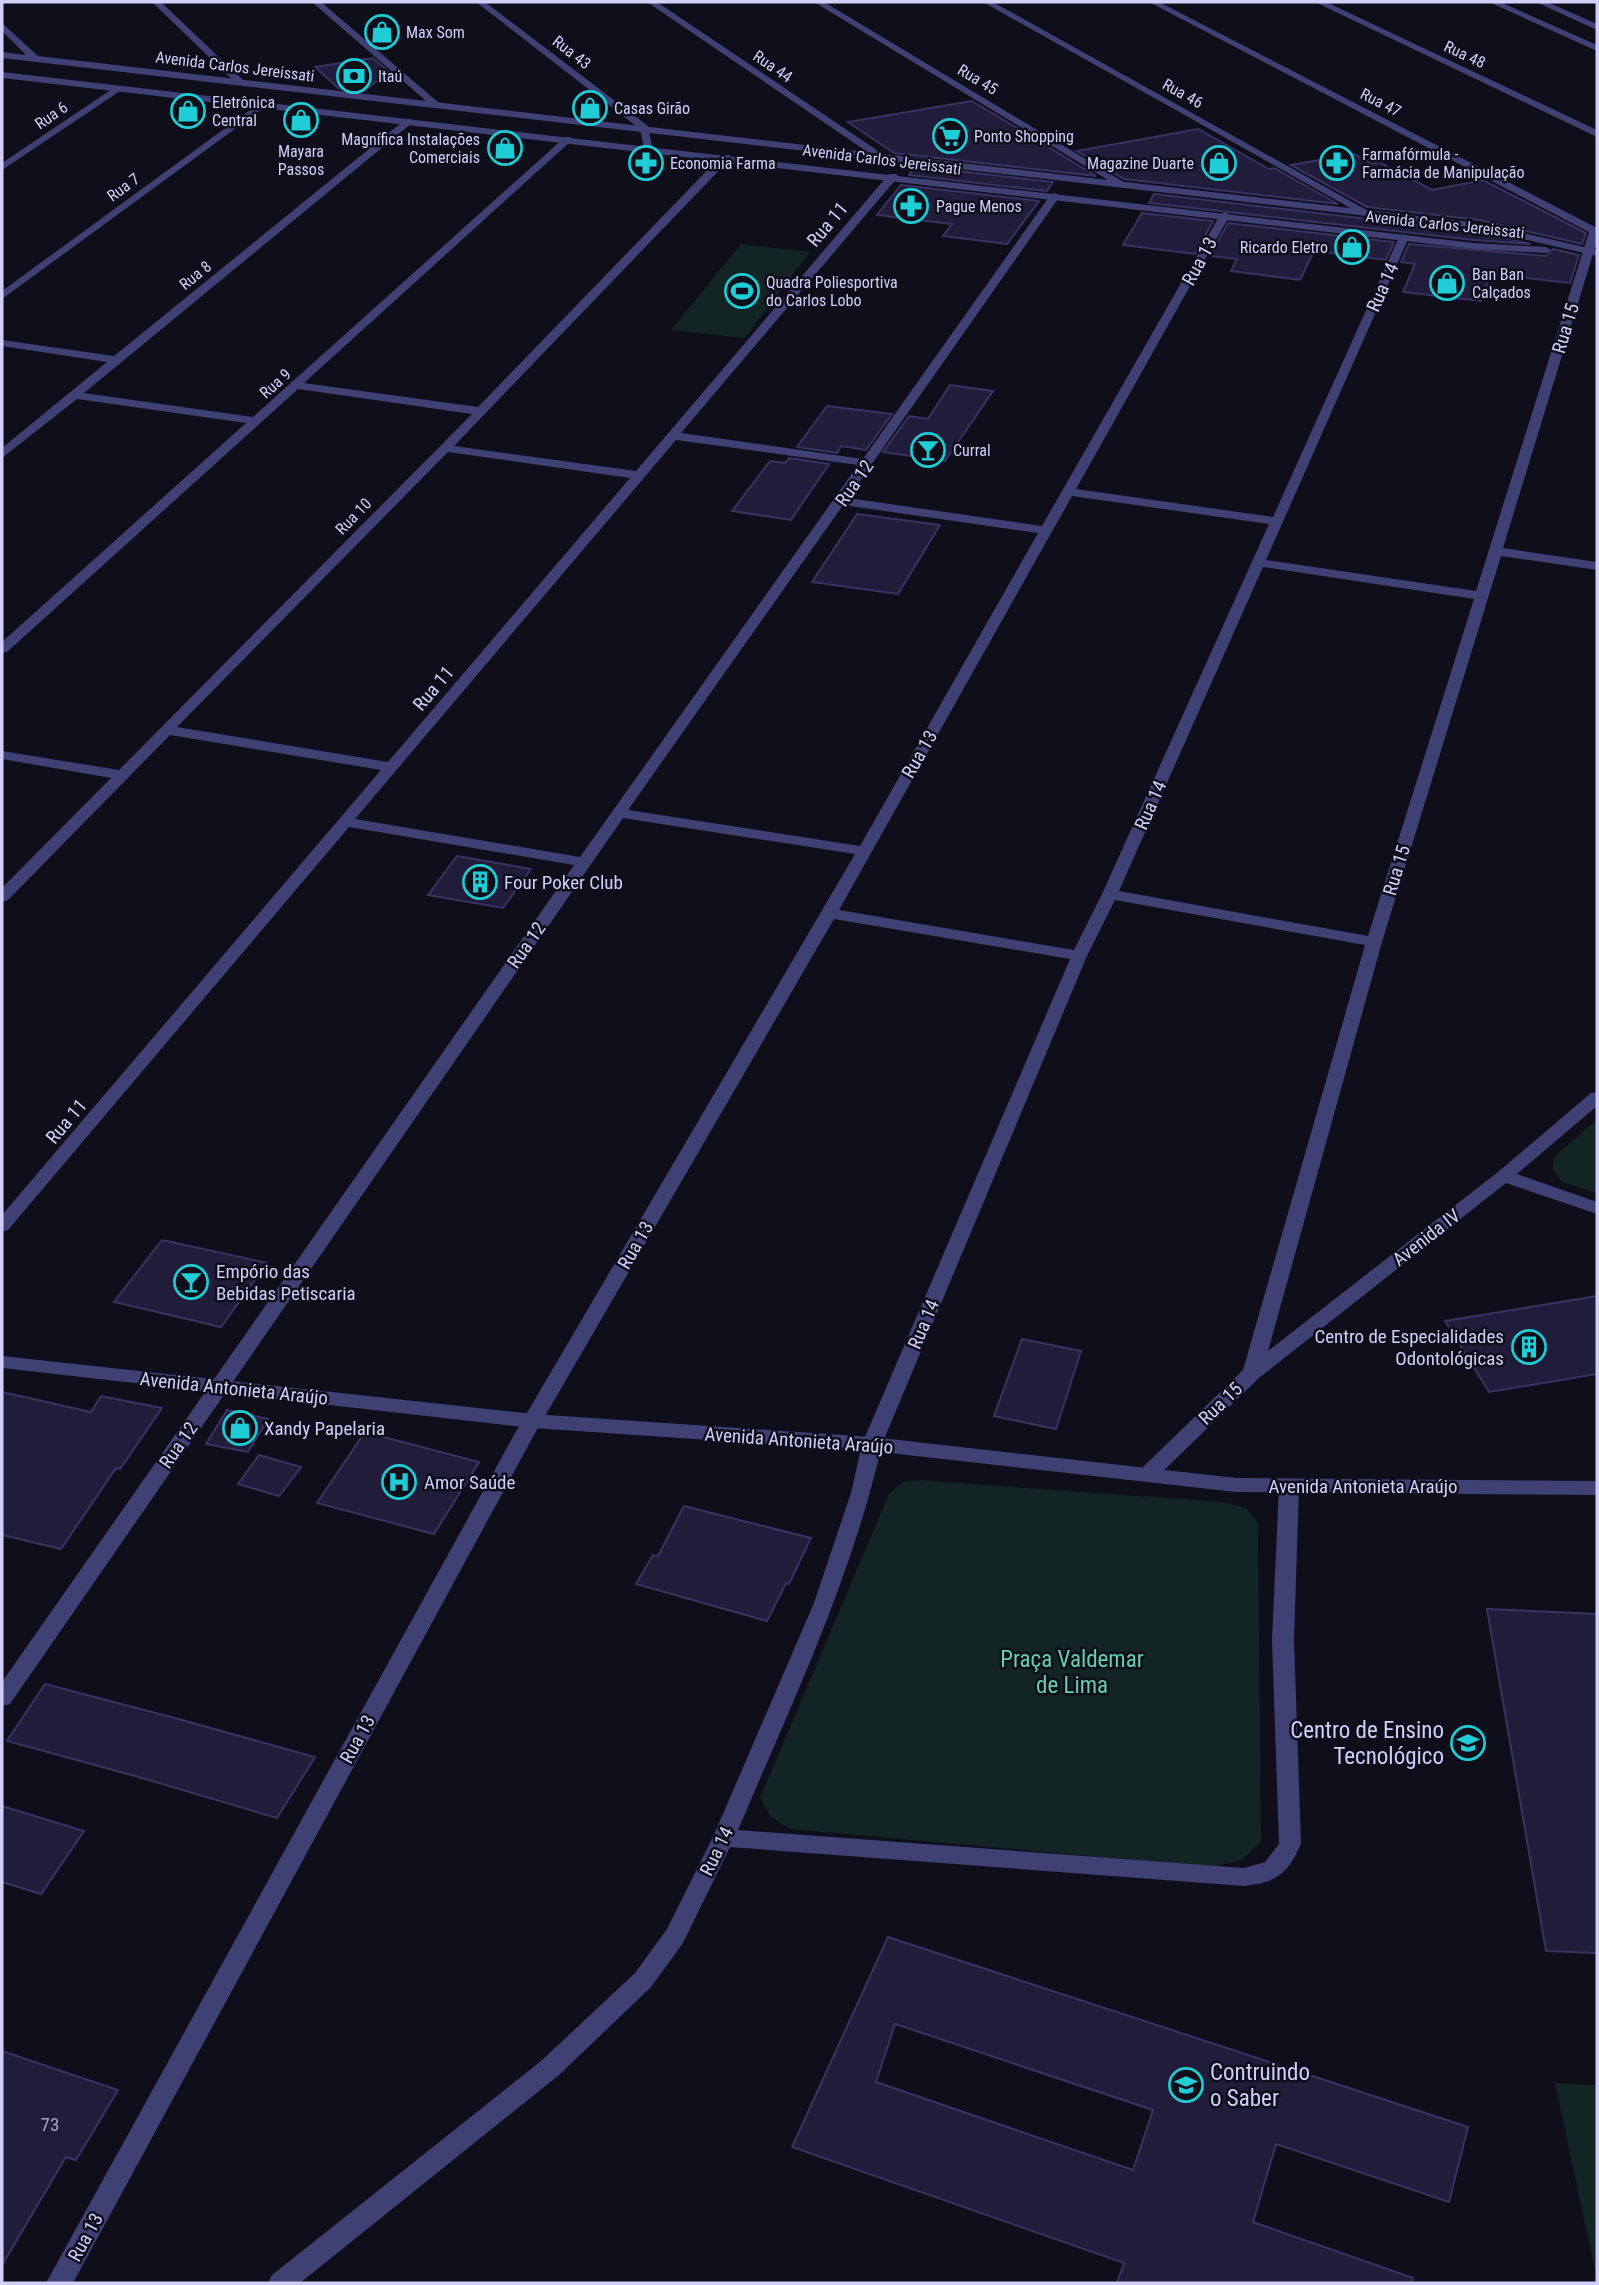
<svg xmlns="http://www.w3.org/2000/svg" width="1599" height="2285" font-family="'Roboto Condensed',sans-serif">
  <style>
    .green { fill: #122423 }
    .building { fill: #211c3a; stroke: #393262; stroke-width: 2; fill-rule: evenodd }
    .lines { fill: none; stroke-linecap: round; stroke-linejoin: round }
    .minor { fill: #3f4074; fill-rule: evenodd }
    .tertiary { fill: #3f4074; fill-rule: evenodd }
    .labels { text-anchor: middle; stroke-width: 5; stroke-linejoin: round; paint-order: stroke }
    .far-poi-label { font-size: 16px; fill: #d1cff8; stroke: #0f0e1b; text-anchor: start }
    .far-street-label { font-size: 16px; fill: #d1cff8; stroke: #0f0e1b }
    .street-label { font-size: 19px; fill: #d1cff8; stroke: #0f0e1b }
    .poi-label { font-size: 19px; fill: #d1cff8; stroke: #0f0e1b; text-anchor: start }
    .near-number-label { font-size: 19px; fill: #a5a2c8 }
    .near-park-label { font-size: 23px; fill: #66cdae; stroke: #0f0e1b }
    .near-poi-label { font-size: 23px; fill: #d1cff8; stroke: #0f0e1b; text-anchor: end }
  </style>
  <rect width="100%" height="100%" fill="#0f0e1b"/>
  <g class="green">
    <polygon points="741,244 810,252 745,338 671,330"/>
    <polygon points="1597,1119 1597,1193 1562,1182 1553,1169 1554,1157"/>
    <polygon points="915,1480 1224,1502 1246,1508 1258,1523 1261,1842 1242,1860 1211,1867 790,1829 771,1817 760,1798 889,1494 903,1482"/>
    <polygon points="1555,2083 1597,2085 1597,2280"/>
  </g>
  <g class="building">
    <polygon points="373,58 389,72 364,91 338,88 315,67"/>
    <polygon points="972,101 1060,154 1096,176 894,153 848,122"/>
    <polygon points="1198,129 1269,169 1274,168 1338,204 1124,179 1077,151"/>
    <polygon points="1354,154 1372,164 1379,162 1432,190 1483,180 1586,233 1582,244 1479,220 1367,207 1291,165"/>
    <polygon points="914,166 1053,182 1047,191 909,175"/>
    <polygon points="901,185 1039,201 1007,244 943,236 952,224 877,215"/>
    <polygon points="1154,194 1479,232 1531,244 1474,240 1149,203"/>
    <polygon points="1142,213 1213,221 1195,254 1123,245"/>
    <polygon points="1228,223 1394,242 1386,260 1314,251 1300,280 1231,271 1237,259 1210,256"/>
    <polygon points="1409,244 1546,256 1553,249 1579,255 1570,283 1491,274 1481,301 1403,292 1415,264 1401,262"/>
    <polygon points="950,385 993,391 945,461 883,452 909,416 928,419"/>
    <polygon points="827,406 892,414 866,450 841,446 837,453 797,447"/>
    <polygon points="789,458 829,464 791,520 732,511 770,461 785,463"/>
    <polygon points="857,514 940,525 898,594 812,582"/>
    <polygon points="457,856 531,869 503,908 428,895"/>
    <polygon points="162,1240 267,1263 221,1327 114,1302"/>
    <polygon points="1597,1296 1597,1374 1489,1392 1445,1321"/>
    <polygon points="1022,1339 1081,1351 1056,1429 994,1416"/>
    <polygon points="2,1392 91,1412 101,1396 162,1408 120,1469 116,1468 61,1549 2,1535"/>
    <polygon points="227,1410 268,1419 248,1452 206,1444"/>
    <polygon points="365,1432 479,1462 434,1534 317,1503"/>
    <polygon points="259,1455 301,1467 279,1496 238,1484"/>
    <polygon points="684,1506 811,1538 789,1584 786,1583 767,1621 636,1584 653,1555 658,1556"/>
    <polygon points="1487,1609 1597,1614 1597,1953 1546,1951"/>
    <polygon points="45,1684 171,1717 315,1757 277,1818 135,1776 7,1741"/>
    <polygon points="2,1806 84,1831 41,1894 2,1882"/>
    <path d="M888 1937 1468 2127 1449 2202 1276 2144 1253 2222 1413 2278 1412 2283H1117L1124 2263 792 2147ZM895 2024 1153 2110 1133 2170 876 2082Z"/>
    <polygon points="2,2051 118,2090 76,2160 66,2157 2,2265"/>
  </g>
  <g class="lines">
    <g class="minor">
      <polygon points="152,2 161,2 244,81 244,85 238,85"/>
      <polygon points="312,2 321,2 439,103 439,107 433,107"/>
      <polygon points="476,2 485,2 648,126 653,150 644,148 640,129"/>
      <polygon points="647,2 657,2 884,155 875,157"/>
      <polygon points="814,2 824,2 1127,184 1118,186"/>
      <polygon points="983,2 993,2 1370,212 1361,214"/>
      <path d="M1149 2H1159L1597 228V241L1503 548 1597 562V570L1501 556 1382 942 1268 1351 1498 1172 1591 1093 1597 1092V1106L1517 1174 1597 1202V1214L1506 1183 1259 1378 1154 1480H1140L1137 1475 1140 1470 1243 1370 1365 945 1115 900 1087 956 882 1444C852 1578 792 1703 738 1830L1244 1868 1265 1862 1279 1844 1272 1640 1279 1487 1282 1482H1296L1299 1487 1294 1640 1301 1844C1287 1874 1278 1882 1244 1886L730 1847 683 1943 651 1987 559 2075 300 2283H268L272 2275 541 2061 635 1973 667 1929 713 1837 814 1603 851 1493 862 1444 1070 959 834 919 534 1435 73 2283H46L514 1435 855 854 623 818 10 1704 2 1706V1682L574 865 349 827 8 1230 2 1232V1215L381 770 170 735 8 900 2 902V888L111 778 2 759V751L119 770 472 414 298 389 7 652 2 653V642L246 423 77 399 2 458V448L107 362 2 346V340L114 356 406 119H412V123L84 393 253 417 565 137H571V141L304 383 478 407 722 155H730V159L454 446 636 471 889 174H897V178L681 433 863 459 1051 194 1055 193 1060 196 848 498 1042 526 1220 215 1225 212 1230 215 1076 489 1273 517 1399 237 1404 234 1409 237 1266 560 1476 591 1589 232ZM676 440 858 465 580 857 355 819ZM448 452 630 478 388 762 177 727ZM1072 496 1269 524 1102 894 1074 950 839 910ZM843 505 1038 533 860 846 628 810ZM1263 567 1474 599 1368 936 1119 891Z"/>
      <polygon points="1315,2 1326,2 1597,130 1597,137"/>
      <polygon points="1489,2 1500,2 1597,45 1597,51"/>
      <polygon points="1536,2 1547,2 1597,24 1597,30"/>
      <polygon points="115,87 123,89 2,170 2,163"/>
      <polygon points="261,102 269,104 2,299 2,291"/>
    </g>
    <g class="tertiary">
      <polygon points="2,23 38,56 1479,223 1597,250 1597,256 1479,229 2,58 2,52 26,55 2,31"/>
      <polygon points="2,72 1474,243 1546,247 1551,250 1546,253 1474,249 2,78"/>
      <polygon points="2,1356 533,1414 872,1437 1236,1478 1597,1481 1597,1495 1236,1492 872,1451 533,1428 2,1368"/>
    </g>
  </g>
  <defs>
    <g id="shop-ring" transform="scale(1.75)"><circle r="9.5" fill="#0f0e1b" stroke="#1ecdd5" stroke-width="1.5"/><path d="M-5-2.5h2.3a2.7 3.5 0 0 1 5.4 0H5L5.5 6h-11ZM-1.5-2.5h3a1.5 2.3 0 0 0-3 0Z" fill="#1ecdd5"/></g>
    <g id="bank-ring" transform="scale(1.75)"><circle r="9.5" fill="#0f0e1b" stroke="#1ecdd5" stroke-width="1.5"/><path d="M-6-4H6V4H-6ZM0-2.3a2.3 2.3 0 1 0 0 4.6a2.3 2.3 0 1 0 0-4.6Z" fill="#1ecdd5"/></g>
    <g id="supermarket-ring" transform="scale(1.75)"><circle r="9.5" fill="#0f0e1b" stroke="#1ecdd5" stroke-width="1.5"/><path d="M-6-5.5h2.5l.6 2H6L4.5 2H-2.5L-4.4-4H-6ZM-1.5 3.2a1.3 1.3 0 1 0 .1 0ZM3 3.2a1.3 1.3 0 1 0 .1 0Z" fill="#1ecdd5"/></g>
    <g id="pharmacy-ring" transform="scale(1.75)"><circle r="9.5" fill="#0f0e1b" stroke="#1ecdd5" stroke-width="1.5"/><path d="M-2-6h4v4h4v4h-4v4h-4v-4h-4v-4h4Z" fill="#1ecdd5"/></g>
    <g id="stadium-ring" transform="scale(1.75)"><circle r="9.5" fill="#0f0e1b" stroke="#1ecdd5" stroke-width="1.5"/><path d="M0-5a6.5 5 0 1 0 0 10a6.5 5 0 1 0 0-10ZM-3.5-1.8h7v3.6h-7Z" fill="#1ecdd5"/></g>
    <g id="bar-ring" transform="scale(1.75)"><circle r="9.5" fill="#0f0e1b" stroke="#1ecdd5" stroke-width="1.5"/><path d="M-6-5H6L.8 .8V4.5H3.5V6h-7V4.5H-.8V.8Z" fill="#1ecdd5"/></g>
    <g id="building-ring" transform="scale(1.75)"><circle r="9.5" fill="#0f0e1b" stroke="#1ecdd5" stroke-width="1.5"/><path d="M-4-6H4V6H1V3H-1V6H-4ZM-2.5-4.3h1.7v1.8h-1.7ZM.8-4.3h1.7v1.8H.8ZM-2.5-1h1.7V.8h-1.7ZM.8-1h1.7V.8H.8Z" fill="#1ecdd5"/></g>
    <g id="hospital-ring" transform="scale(1.75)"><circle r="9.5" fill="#0f0e1b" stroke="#1ecdd5" stroke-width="1.5"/><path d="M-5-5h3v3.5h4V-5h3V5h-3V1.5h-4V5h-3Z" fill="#1ecdd5"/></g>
    <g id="school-ring" transform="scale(1.75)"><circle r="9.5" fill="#0f0e1b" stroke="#1ecdd5" stroke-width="1.5"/><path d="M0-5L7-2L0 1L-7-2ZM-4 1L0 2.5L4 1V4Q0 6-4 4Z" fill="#1ecdd5"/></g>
  </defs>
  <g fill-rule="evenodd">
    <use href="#shop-ring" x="382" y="32"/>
    <use href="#bank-ring" x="354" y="76"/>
    <use href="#shop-ring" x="590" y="108"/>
    <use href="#shop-ring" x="188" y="111"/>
    <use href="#shop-ring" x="301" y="120"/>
    <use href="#supermarket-ring" x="950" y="136"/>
    <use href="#shop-ring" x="505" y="148"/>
    <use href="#pharmacy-ring" x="646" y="163"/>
    <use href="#shop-ring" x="1219" y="163"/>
    <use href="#pharmacy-ring" x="1337" y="163"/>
    <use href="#pharmacy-ring" x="911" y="206"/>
    <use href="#shop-ring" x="1352" y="247"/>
    <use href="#shop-ring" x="1447" y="283"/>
    <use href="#stadium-ring" x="742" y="291"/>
    <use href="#bar-ring" x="928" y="450"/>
    <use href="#building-ring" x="480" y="882"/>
    <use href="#bar-ring" x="191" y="1282"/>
    <use href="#building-ring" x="1529" y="1347"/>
    <use href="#shop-ring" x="240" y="1428"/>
    <use href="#hospital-ring" x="399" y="1482"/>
    <use href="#school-ring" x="1468" y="1743"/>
    <use href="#school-ring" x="1186" y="2085"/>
  </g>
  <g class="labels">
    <g class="far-poi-label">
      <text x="406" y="38">Max Som</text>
      <text x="378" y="82">Itaú</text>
      <text x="212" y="108">Eletrônica<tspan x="212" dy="18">Central</tspan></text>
      <text x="614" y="114">Casas Girão</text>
      <text x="974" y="142">Ponto Shopping</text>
      <text x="480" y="145" text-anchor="end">Magnífica Instalações<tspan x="480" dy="18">Comerciais</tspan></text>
      <text x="301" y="157" text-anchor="middle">Mayara<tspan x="301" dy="18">Passos</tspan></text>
      <text x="1362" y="160">Farmafórmula -<tspan x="1362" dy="18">Farmácia de Manipulação</tspan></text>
      <text x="670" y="169">Economia Farma</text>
      <text x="1194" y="169" text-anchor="end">Magazine Duarte</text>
      <text x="936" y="212">Pague Menos</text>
      <text x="1328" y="253" text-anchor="end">Ricardo Eletro</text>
      <text x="1472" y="280">Ban Ban<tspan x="1472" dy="18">Calçados</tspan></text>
      <text x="766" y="288">Quadra Poliesportiva<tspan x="766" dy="18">do Carlos Lobo</tspan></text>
      <text x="953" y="456">Curral</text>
    </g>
    <g class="far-street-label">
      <text transform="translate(572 52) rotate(38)" y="6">Rua 43</text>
      <text transform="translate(1465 54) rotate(25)" y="6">Rua 48</text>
      <text transform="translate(235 66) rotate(7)" y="6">Avenida Carlos Jereissati</text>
      <text transform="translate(773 66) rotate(34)" y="6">Rua 44</text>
      <text transform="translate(978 79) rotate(31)" y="6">Rua 45</text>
      <text transform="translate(1183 93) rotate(29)" y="6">Rua 46</text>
      <text transform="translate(1381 102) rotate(27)" y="6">Rua 47</text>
      <text transform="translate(51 115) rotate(-34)" y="6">Rua 6</text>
      <text transform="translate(882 159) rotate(7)" y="6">Avenida Carlos Jereissati</text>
      <text transform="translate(123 187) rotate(-36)" y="6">Rua 7</text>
      <text transform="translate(1445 224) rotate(6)" y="6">Avenida Carlos Jereissati</text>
      <text transform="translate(195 275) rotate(-39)" y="6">Rua 8</text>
      <text transform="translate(275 383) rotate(-42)" y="6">Rua 9</text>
      <text transform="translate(353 516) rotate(-46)" y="6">Rua 10</text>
    </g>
    <g class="street-label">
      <text transform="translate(827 224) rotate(-50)" y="7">Rua 11</text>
      <text transform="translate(1199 261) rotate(-61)" y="7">Rua 13</text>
      <text transform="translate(1382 287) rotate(-66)" y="7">Rua 14</text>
      <text transform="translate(1565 328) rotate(-73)" y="7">Rua 15</text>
      <text transform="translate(854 483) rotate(-55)" y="7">Rua 12</text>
      <text transform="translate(433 688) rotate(-50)" y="7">Rua 11</text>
      <text transform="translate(919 754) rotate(-60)" y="7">Rua 13</text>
      <text transform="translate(1150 805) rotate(-66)" y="7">Rua 14</text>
      <text transform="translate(1396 870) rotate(-73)" y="7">Rua 15</text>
      <text transform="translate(526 945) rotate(-55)" y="7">Rua 12</text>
      <text transform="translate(66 1121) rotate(-50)" y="7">Rua 11</text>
      <text transform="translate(1426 1237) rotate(-38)" y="7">Avenida IV</text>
      <text transform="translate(635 1245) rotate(-60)" y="7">Rua 13</text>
      <text transform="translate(923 1324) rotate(-67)" y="7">Rua 14</text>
      <text transform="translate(234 1388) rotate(6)" y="7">Avenida Antonieta Araújo</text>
      <text transform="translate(1220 1403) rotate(-44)" y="7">Rua 15</text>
      <text transform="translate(799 1440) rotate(4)" y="7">Avenida Antonieta Araújo</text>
      <text transform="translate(178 1445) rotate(-55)" y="7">Rua 12</text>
      <text x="1363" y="1493">Avenida Antonieta Araújo</text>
      <text transform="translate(357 1739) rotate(-61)" y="7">Rua 13</text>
      <text transform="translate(716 1851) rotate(-64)" y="7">Rua 14</text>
      <text transform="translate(85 2237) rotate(-61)" y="7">Rua 13</text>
    </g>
    <g class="poi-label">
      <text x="504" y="889">Four Poker Club</text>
      <text x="216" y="1278">Empório das<tspan x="216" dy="22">Bebidas Petiscaria</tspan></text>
      <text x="1504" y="1343" text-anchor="end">Centro de Especialidades<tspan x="1504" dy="22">Odontológicas</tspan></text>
      <text x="264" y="1435">Xandy Papelaria</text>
      <text x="424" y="1489">Amor Saúde</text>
    </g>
    <g class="near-number-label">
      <text x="50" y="2131">73</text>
    </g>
    <g class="near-park-label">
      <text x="1072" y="1667">Praça Valdemar<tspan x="1072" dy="26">de Lima</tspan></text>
    </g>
    <g class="near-poi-label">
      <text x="1444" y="1738">Centro de Ensino<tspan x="1444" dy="26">Tecnológico</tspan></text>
      <text x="1210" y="2080" text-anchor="start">Contruindo<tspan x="1210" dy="26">o Saber</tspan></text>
    </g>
  </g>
  <rect width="1599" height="2285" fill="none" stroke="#d1cff8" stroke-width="7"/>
</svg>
